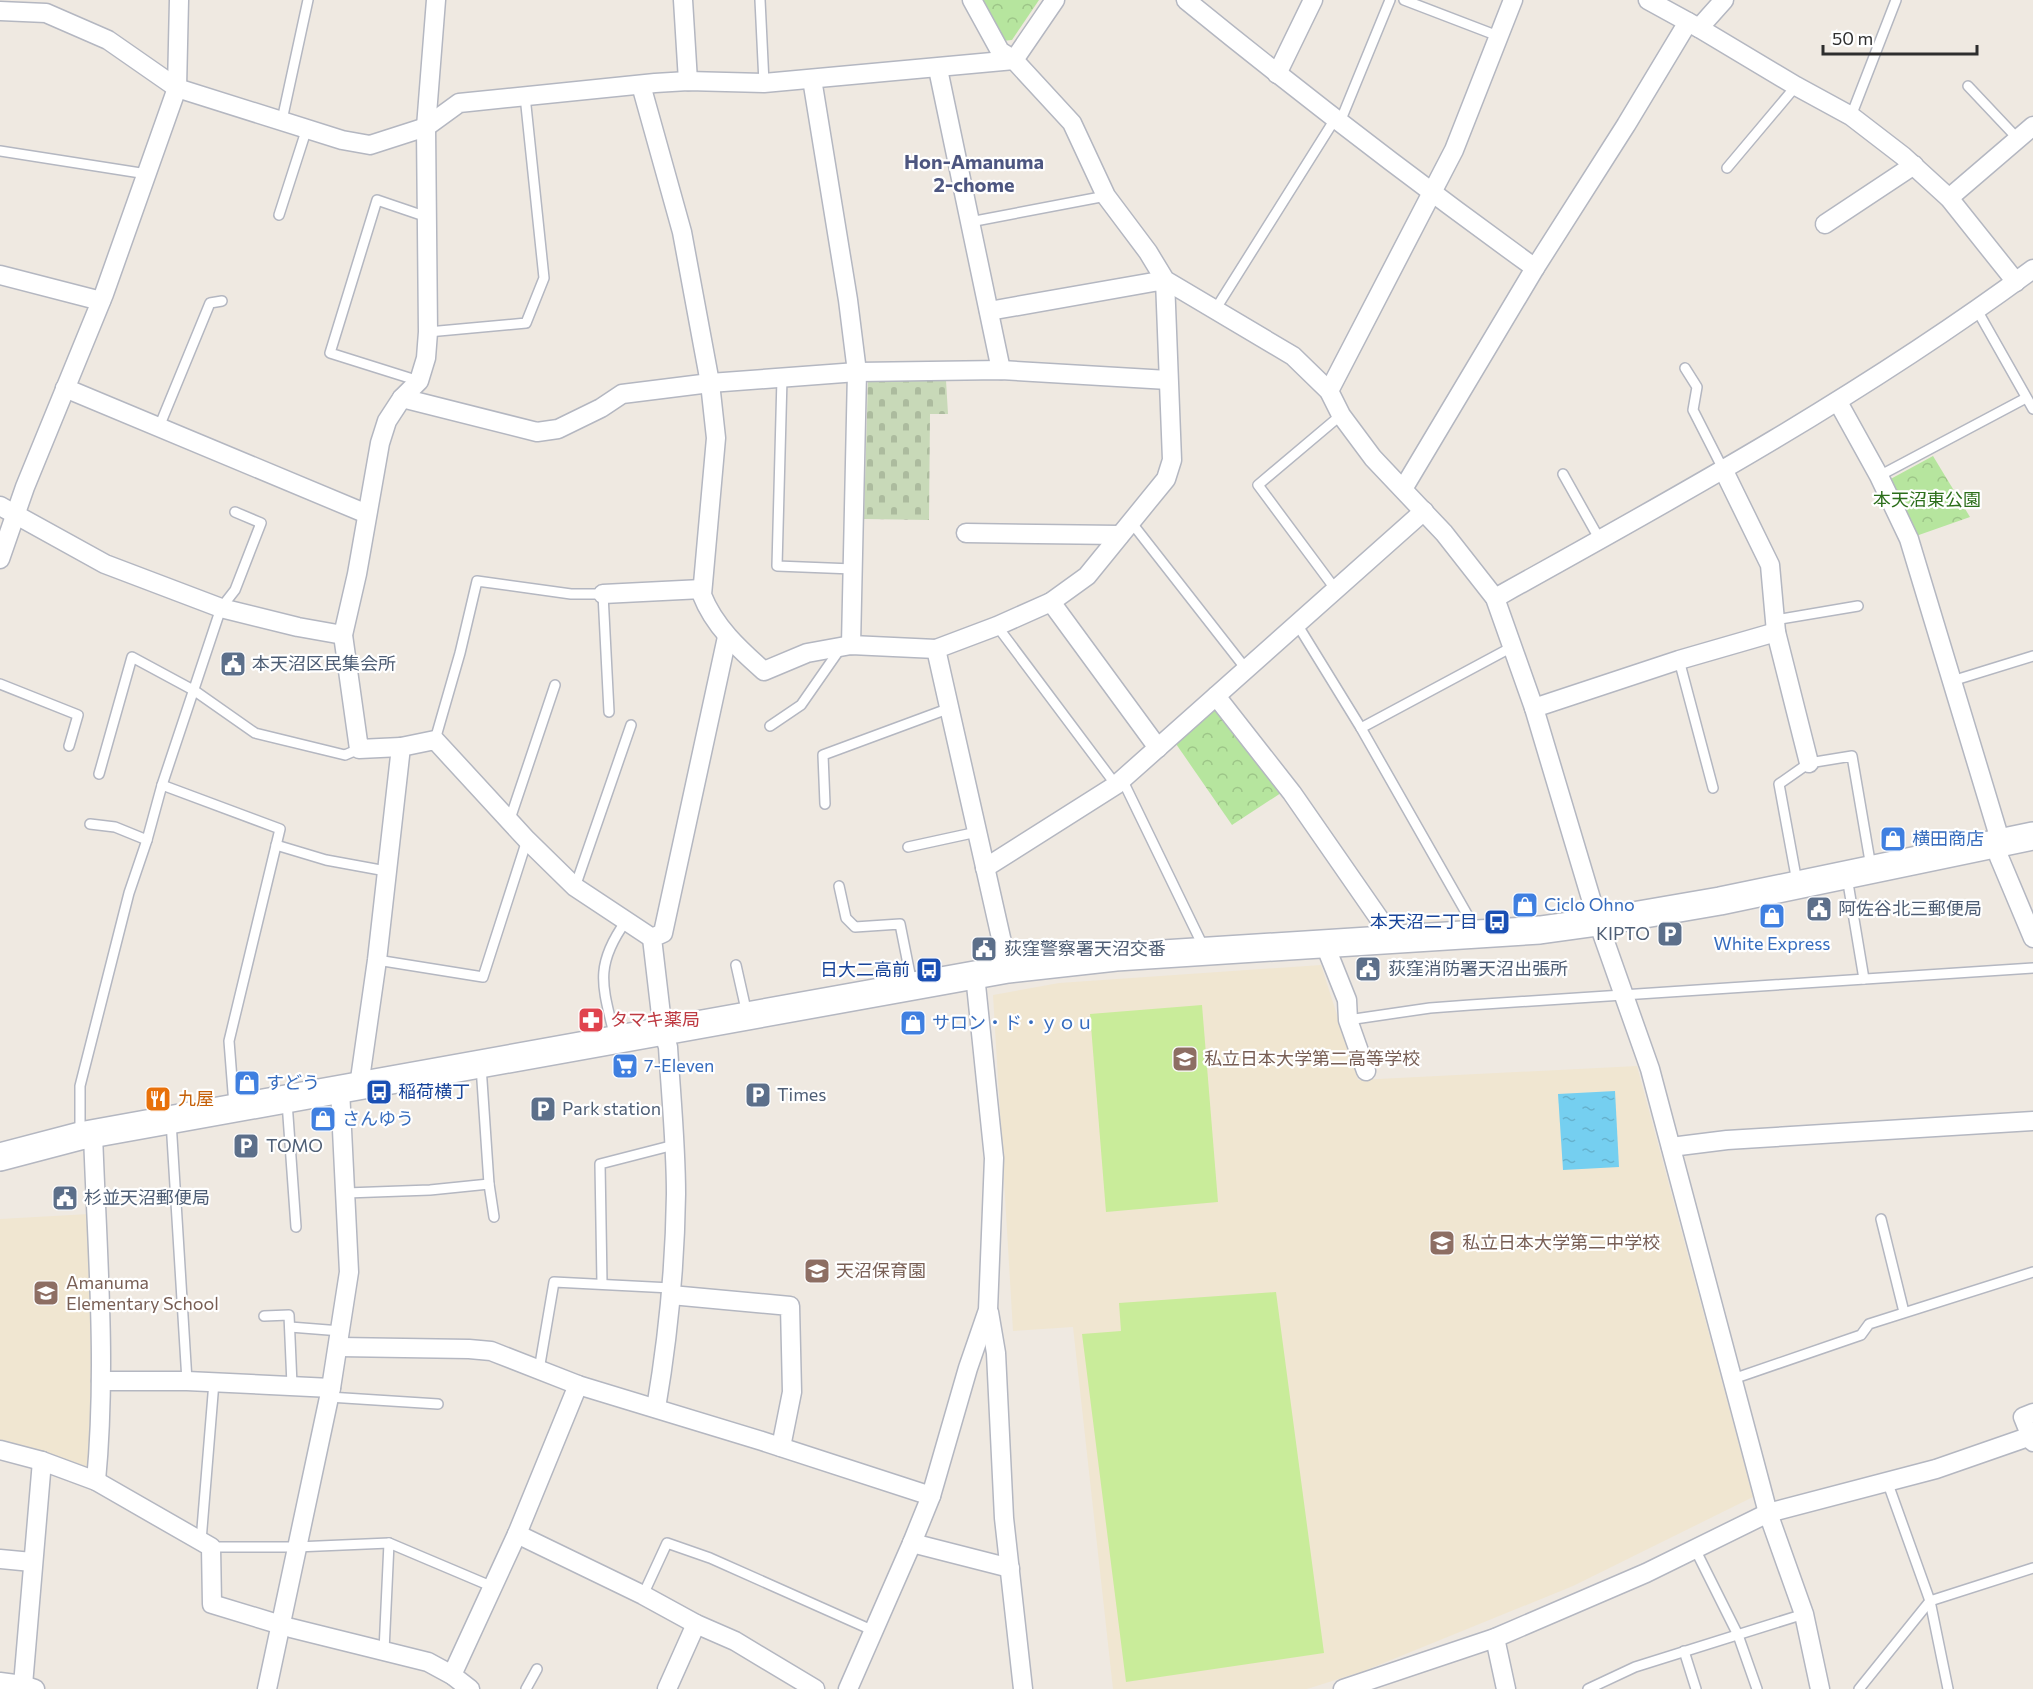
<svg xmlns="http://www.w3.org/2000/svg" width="2033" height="1689" font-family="Commissioner,'Noto Sans JP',sans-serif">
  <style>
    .education { fill: #f0e6d1 }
    .cemetery { fill: url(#cemetery-stones) }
    .park { fill: url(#park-crowns) }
    .pitch { fill: #c9ec9a }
    .water { fill: url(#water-ripples) }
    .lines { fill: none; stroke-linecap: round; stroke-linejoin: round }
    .lane-casing { stroke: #b4b7c1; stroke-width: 12 }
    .street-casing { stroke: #b4b7c1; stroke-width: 21 }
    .secondary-casing { stroke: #b4b7c1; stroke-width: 30 }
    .lane { stroke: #fff; stroke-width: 9 }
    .street { stroke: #fff; stroke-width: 18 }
    .secondary { stroke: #fff; stroke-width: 27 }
    .labels { text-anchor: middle; stroke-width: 4.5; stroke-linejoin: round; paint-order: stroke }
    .park-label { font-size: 18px; fill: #2c6e1b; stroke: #fff }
    .service-label { font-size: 18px; fill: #4e5e75; stroke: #fff; text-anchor: start }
    .shop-label { font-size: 18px; fill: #366cbe; stroke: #fff; text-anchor: start }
    .transit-label { font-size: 18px; fill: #164399; stroke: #fff; text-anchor: end }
    .health-label { font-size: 18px; fill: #be3a42; stroke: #fff; text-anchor: start }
    .education-label { font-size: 18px; fill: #785e54; stroke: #fff; text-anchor: start }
    .food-label { font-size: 18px; fill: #c56008; stroke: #fff; text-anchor: start }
    .neighbourhood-label { font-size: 20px; font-weight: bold; fill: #4d5680; stroke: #fff }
  </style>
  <defs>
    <pattern id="cemetery-stones" width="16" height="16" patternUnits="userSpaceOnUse" patternTransform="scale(1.5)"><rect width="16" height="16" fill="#c8d9b8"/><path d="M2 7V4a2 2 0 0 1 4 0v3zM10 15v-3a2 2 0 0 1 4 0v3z" fill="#acbb9e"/></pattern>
    <pattern id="park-crowns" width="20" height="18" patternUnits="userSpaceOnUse" patternTransform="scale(1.5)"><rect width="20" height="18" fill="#b6e59e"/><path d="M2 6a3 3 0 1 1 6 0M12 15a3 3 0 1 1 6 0" fill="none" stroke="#9dc588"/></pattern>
    <pattern id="water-ripples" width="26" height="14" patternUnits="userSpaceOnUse" patternTransform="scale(1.5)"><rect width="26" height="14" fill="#75cff0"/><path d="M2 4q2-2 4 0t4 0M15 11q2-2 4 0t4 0" fill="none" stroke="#66b2ce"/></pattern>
  </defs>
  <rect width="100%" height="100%" fill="#efe9e1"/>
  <g class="education">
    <polygon points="1321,965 1358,1080 1637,1066 1753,1497 1573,1586 1364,1671 1307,1689 1113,1689 1073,1327 1013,1331 993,995 1059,983"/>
    <polygon points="89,1214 96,1434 92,1467 86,1469 0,1444 0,1219"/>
  </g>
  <polygon class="cemetery" points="868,379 946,380 948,414 930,414 929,520 864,519"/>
  <g class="park">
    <polygon points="981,0 1039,0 1012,40 1002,41"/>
    <polygon points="1933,456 1970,517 1916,536 1885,482"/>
    <polygon points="1215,704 1284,791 1232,825 1174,741"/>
  </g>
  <g class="pitch">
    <polygon points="1202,1005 1218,1202 1106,1212 1090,1014"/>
    <polygon points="1276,1292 1324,1653 1126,1682 1082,1334 1121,1331 1119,1303"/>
  </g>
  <polygon class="water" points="1615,1091 1619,1167 1563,1170 1558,1094"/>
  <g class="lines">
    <g class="lane-casing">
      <g id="lane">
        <polyline points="760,0 764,83"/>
        <polyline points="1404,0 1498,36"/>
        <polyline points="1968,86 2018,139"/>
        <polyline points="1851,116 1896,0"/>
        <polyline points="282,120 308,0"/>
        <polyline points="1340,122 1390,0"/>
        <polyline points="0,151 147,174"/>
        <polyline points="1727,168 1796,86"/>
        <polyline points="279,215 307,128"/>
        <polyline points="970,222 1106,196"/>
        <polyline points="1215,310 1335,119"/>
        <polyline points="1977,310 2033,409"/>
        <polyline points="428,332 526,323 544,278 525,96"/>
        <polyline points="1685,368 1697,387 1693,410 1723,469"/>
        <polyline points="782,378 777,566 853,569"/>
        <polyline points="419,381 330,353 377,200 427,217"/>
        <polyline points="159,427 210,303 222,301"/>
        <polyline points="1563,474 1600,540"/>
        <polyline points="1879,476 2026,398"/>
        <polyline points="1131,522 1246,669"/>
        <polyline points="1336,590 1258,485 1341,415"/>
        <polyline points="1775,620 1858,606"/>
        <polyline points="1297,624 1361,728 1476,930"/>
        <polyline points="997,626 1116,785"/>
        <polyline points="1679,660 1713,788"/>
        <polyline points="1952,681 2033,656"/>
        <polyline points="0,684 78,715 69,746"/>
        <polyline points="770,726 801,705 840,649"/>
        <polyline points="1361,728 1512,647"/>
        <polyline points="435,740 460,653 477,581 571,594 603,594 609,712"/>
        <polyline points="99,774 132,657 195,691 255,733 345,755 359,749"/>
        <polyline points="1122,779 1204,948"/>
        <polyline points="162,785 280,829 229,1041 234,1105"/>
        <polyline points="825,804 823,755 950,708"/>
        <polyline points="510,819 555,685"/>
        <polyline points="90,824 115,827 147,840"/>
        <polyline points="276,845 326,860 386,871"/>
        <polyline points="908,847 977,832"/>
        <polyline points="1847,877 1864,979"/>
        <polyline points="1797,882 1779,784 1809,763 1852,756 1871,867"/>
        <polyline points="839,886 846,918 855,927 900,924 912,984"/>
        <polyline points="575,887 631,725"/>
        <polyline points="377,960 483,977 527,840"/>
        <polyline points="736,965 747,1014"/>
        <polyline points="1348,1020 1430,1008 1470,1005 2033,968"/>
        <path d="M615 1038C603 987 593 967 626 921"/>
        <polyline points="481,1066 489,1184 494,1217"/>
        <polyline points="287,1102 296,1227"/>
        <polyline points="171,1121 187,1381"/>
        <polyline points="80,1134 80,1086 129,893 147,840 162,785 221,608 235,590 261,523 235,512"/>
        <polyline points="346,1193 430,1190 489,1184"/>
        <polyline points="1881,1219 1904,1312"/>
        <polyline points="602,1283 600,1164 674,1145"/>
        <polyline points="264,1316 289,1315 292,1385"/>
        <polyline points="290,1327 341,1331"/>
        <polyline points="539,1370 554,1282 671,1288"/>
        <polyline points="1733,1379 1861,1335 1869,1324 2033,1272"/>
        <polyline points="329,1397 438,1404"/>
        <polyline points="1887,1481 1930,1601 1948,1689"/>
        <polyline points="201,1541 214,1382"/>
        <polyline points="211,1547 296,1547 389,1543 493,1587"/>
        <polyline points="1695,1549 1738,1635 1757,1689"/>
        <polyline points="643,1595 667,1543 710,1558 874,1631"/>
        <polyline points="384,1651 389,1543"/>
        <polyline points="1684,1651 1696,1689"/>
        <polyline points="526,1689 537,1669"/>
        <polyline points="1588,1689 1635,1667 1804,1614"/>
        <polyline points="1859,1689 1930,1601 2033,1568"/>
      </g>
    </g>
    <g class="street-casing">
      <g id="street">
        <polyline points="683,0 688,81"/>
        <polyline points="972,0 1000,51 1014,60 1072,123 1106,196 1148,252 1165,280 1293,356 1329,391 1341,415 1373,458 1444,533 1495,598 1534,708 1598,922 1650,1069 1768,1513 1804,1614 1820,1689"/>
        <path d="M1186 0C1300 93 1416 182 1535 268"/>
        <polyline points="1648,0 1699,28 1724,0"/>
        <polyline points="0,11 46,13 108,40 177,88 342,140 370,145 426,127 459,103 655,83 688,81 764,83 1014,60 1055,0"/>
        <polyline points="1699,28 1796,86 1851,116 1903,156 1949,198 2016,282"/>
        <polyline points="938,69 1001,370"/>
        <polyline points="1277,74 1313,0"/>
        <polyline points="812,79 848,300 857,372 851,645"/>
        <path d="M641 85 682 232 710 383 716 438 702 595C714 626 739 649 764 671L807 653 851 645 936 649"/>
        <polyline points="1949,198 2033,126"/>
        <polyline points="1825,224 1914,165"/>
        <polyline points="0,275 101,301"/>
        <polyline points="989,311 1165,280 1172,460 1166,479 1087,576 1051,602 997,626 936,649 1008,969"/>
        <polyline points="65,388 367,514"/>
        <polyline points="1329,391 1454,150 1513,0"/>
        <polyline points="402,398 537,432 558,429 601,408 622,394 710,383 857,372 1001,370 1168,380"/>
        <polyline points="1838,402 1879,476 1909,539 1997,830 1999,857 2033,938"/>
        <polyline points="1723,469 1770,565 1776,632 1809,763"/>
        <polyline points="1403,489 1535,268 1626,125 1688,22"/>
        <polyline points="0,506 105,564 221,608 298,627 343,635"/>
        <polyline points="966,533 1120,535"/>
        <polyline points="0,559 25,487 104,294 177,88 179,0"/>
        <polyline points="603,594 702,589"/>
        <path d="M1495 598C1679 496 1864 394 2033 269"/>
        <polyline points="1051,602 1158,748"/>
        <polyline points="1216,696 1292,793 1394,940"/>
        <polyline points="1534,708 1679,660 1776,632"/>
        <polyline points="401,747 359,749 343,635 357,574 380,443 387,421 402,398 419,381 426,358 428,332 426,127 436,0"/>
        <polyline points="985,868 1116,785 1424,511"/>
        <polyline points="1325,945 1347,1000 1348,1020 1366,1071"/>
        <polyline points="359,1086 377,960 401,747 435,740 527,840 575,887 652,938"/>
        <path d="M93 1134C97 1249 107 1366 96 1481"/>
        <polyline points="1671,1147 1727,1140 2033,1121"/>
        <polyline points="671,1295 790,1306 792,1392 781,1447"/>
        <polyline points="989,1312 996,1353 1004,1518 1023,1689"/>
        <polyline points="339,1347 469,1349 491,1351 578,1385 762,1441 931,1496"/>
        <polyline points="101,1381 187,1381 331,1388"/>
        <path d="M656 1408C668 1338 675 1266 676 1194 676 1145 671 1096 668 1047L663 1032 652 938 663 933 727 637"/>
        <polyline points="2033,1413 2023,1417 2033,1442"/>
        <polyline points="0,1450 42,1461 96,1481 211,1547 212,1604 291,1628 428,1662 452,1675 470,1689"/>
        <polyline points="517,1534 643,1595 696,1624 735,1641 815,1689"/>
        <polyline points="912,1543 1010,1568"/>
        <polyline points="0,1559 32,1562"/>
        <polyline points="1495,1638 1506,1689"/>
        <polyline points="452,1675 517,1534 578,1385"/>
        <polyline points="0,1682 23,1685 35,1689"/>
        <polyline points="23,1685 42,1461"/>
        <polyline points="267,1689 331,1388 349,1272 340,1089"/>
        <polyline points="667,1689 696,1624"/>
        <polyline points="848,1689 912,1543 931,1496 968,1368 988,1310 994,1158 975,975"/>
        <polyline points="1343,1689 1495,1638 1646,1573 1768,1513 1936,1469 2031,1436"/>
      </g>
    </g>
    <g class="secondary-casing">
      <polyline id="secondary" points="0,1157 80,1136 1008,969 1116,957 1478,934 1540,930 1598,922 1720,901 2033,836"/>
    </g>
    <use href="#lane" class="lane"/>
    <use href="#street" class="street"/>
    <use href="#secondary" class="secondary"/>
  </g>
  <defs>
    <g id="civic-square" transform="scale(1.35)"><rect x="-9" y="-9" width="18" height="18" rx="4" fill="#5c6f8a" stroke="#fff"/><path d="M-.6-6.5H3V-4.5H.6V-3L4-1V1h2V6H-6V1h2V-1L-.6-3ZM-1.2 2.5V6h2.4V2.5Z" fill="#fff"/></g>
    <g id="shop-square" transform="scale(1.35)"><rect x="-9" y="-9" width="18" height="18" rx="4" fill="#3f7fe0" stroke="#fff"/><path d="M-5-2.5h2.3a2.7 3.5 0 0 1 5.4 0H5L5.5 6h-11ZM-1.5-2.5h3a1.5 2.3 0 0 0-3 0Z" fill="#fff"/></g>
    <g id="bus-square" transform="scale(1.35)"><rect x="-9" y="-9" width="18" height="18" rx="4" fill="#1a4fb4" stroke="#fff"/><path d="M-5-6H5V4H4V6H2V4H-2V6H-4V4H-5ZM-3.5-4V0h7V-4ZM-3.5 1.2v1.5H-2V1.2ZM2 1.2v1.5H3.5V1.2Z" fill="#fff"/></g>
    <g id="parking-square" transform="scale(1.35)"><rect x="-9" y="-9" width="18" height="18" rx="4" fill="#5c6f8a" stroke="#fff"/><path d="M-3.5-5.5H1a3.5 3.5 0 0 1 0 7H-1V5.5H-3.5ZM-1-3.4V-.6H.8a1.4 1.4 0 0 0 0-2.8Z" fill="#fff"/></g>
    <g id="pharmacy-square" transform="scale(1.35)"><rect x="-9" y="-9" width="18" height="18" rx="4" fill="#e0444e" stroke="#fff"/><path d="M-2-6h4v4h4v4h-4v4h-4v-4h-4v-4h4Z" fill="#fff"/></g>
    <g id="school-square" transform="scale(1.35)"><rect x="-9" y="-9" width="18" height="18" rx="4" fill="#8d6e63" stroke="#fff"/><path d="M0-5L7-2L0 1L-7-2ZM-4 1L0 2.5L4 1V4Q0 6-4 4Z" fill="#fff"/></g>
    <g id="supermarket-square" transform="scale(1.35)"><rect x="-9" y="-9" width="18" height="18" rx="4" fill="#3f7fe0" stroke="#fff"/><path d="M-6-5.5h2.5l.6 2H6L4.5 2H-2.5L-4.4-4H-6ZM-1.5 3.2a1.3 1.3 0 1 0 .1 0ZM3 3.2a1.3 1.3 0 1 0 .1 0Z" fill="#fff"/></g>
    <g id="restaurant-square" transform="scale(1.35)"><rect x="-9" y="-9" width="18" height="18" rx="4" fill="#e8710a" stroke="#fff"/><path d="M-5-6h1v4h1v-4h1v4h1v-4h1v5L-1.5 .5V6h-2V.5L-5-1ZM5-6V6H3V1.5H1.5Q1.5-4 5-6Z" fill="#fff"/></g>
  </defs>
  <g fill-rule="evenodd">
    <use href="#civic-square" x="233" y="664"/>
    <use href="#shop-square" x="1893" y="839"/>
    <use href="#shop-square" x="1525" y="905"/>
    <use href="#civic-square" x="1819" y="909"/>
    <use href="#shop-square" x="1772" y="916"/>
    <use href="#bus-square" x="1497" y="922"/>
    <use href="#parking-square" x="1670" y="934"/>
    <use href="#civic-square" x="984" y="949"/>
    <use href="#civic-square" x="1368" y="969"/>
    <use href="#bus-square" x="929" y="970"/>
    <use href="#pharmacy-square" x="591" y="1020"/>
    <use href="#shop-square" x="913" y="1023"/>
    <use href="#school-square" x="1185" y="1059"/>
    <use href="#supermarket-square" x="625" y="1066"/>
    <use href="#shop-square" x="247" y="1083"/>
    <use href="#bus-square" x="379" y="1092"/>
    <use href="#parking-square" x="758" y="1095"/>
    <use href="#restaurant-square" x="158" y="1099"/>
    <use href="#parking-square" x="543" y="1109"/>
    <use href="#shop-square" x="323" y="1119"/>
    <use href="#parking-square" x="246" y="1146"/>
    <use href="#civic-square" x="65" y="1198"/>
    <use href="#school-square" x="1442" y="1243"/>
    <use href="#school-square" x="817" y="1271"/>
    <use href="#school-square" x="46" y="1293"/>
  </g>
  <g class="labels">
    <g class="park-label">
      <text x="1927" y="506">本天沼東公園</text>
    </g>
    <g class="service-label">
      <text x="252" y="670">本天沼区民集会所</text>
      <text x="1838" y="915">阿佐谷北三郵便局</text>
      <text x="1650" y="940" text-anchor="end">KIPTO</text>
      <text x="1004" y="955">荻窪警察署天沼交番</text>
      <text x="1388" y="975">荻窪消防署天沼出張所</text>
      <text x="777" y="1101">Times</text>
      <text x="562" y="1115">Park station</text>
      <text x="266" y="1152">TOMO</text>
      <text x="84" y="1204">杉並天沼郵便局</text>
    </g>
    <g class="shop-label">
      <text x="1912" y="845">横田商店</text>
      <text x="1544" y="911">Ciclo Ohno</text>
      <text x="1772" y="950" text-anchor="middle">White Express</text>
      <text x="932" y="1029">サロン・ド・ｙｏｕ</text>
      <text x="644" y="1072">7-Eleven</text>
      <text x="266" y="1089">すどう</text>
      <text x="342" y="1125">さんゆう</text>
    </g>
    <g class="transit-label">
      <text x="1478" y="928">本天沼二丁目</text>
      <text x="910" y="976">日大二高前</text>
      <text x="398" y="1098" text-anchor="start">稲荷横丁</text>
    </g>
    <g class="health-label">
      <text x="610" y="1026">タマキ薬局</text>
    </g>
    <g class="education-label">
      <text x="1204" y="1065">私立日本大学第二高等学校</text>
      <text x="1462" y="1249">私立日本大学第二中学校</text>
      <text x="836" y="1277">天沼保育園</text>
      <text x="66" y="1289">Amanuma<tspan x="66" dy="21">Elementary School</tspan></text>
    </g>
    <g class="food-label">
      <text x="178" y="1105">九屋</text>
    </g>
    <g class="neighbourhood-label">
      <text x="974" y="169">Hon-Amanuma<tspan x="974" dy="23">2-chome</tspan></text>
    </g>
  </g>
  <path d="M1823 45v9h154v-9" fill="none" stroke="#2e2e2e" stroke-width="3"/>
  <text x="1832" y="45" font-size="18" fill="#2e2e2e" stroke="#ffffff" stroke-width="4.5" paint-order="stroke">50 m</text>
</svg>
